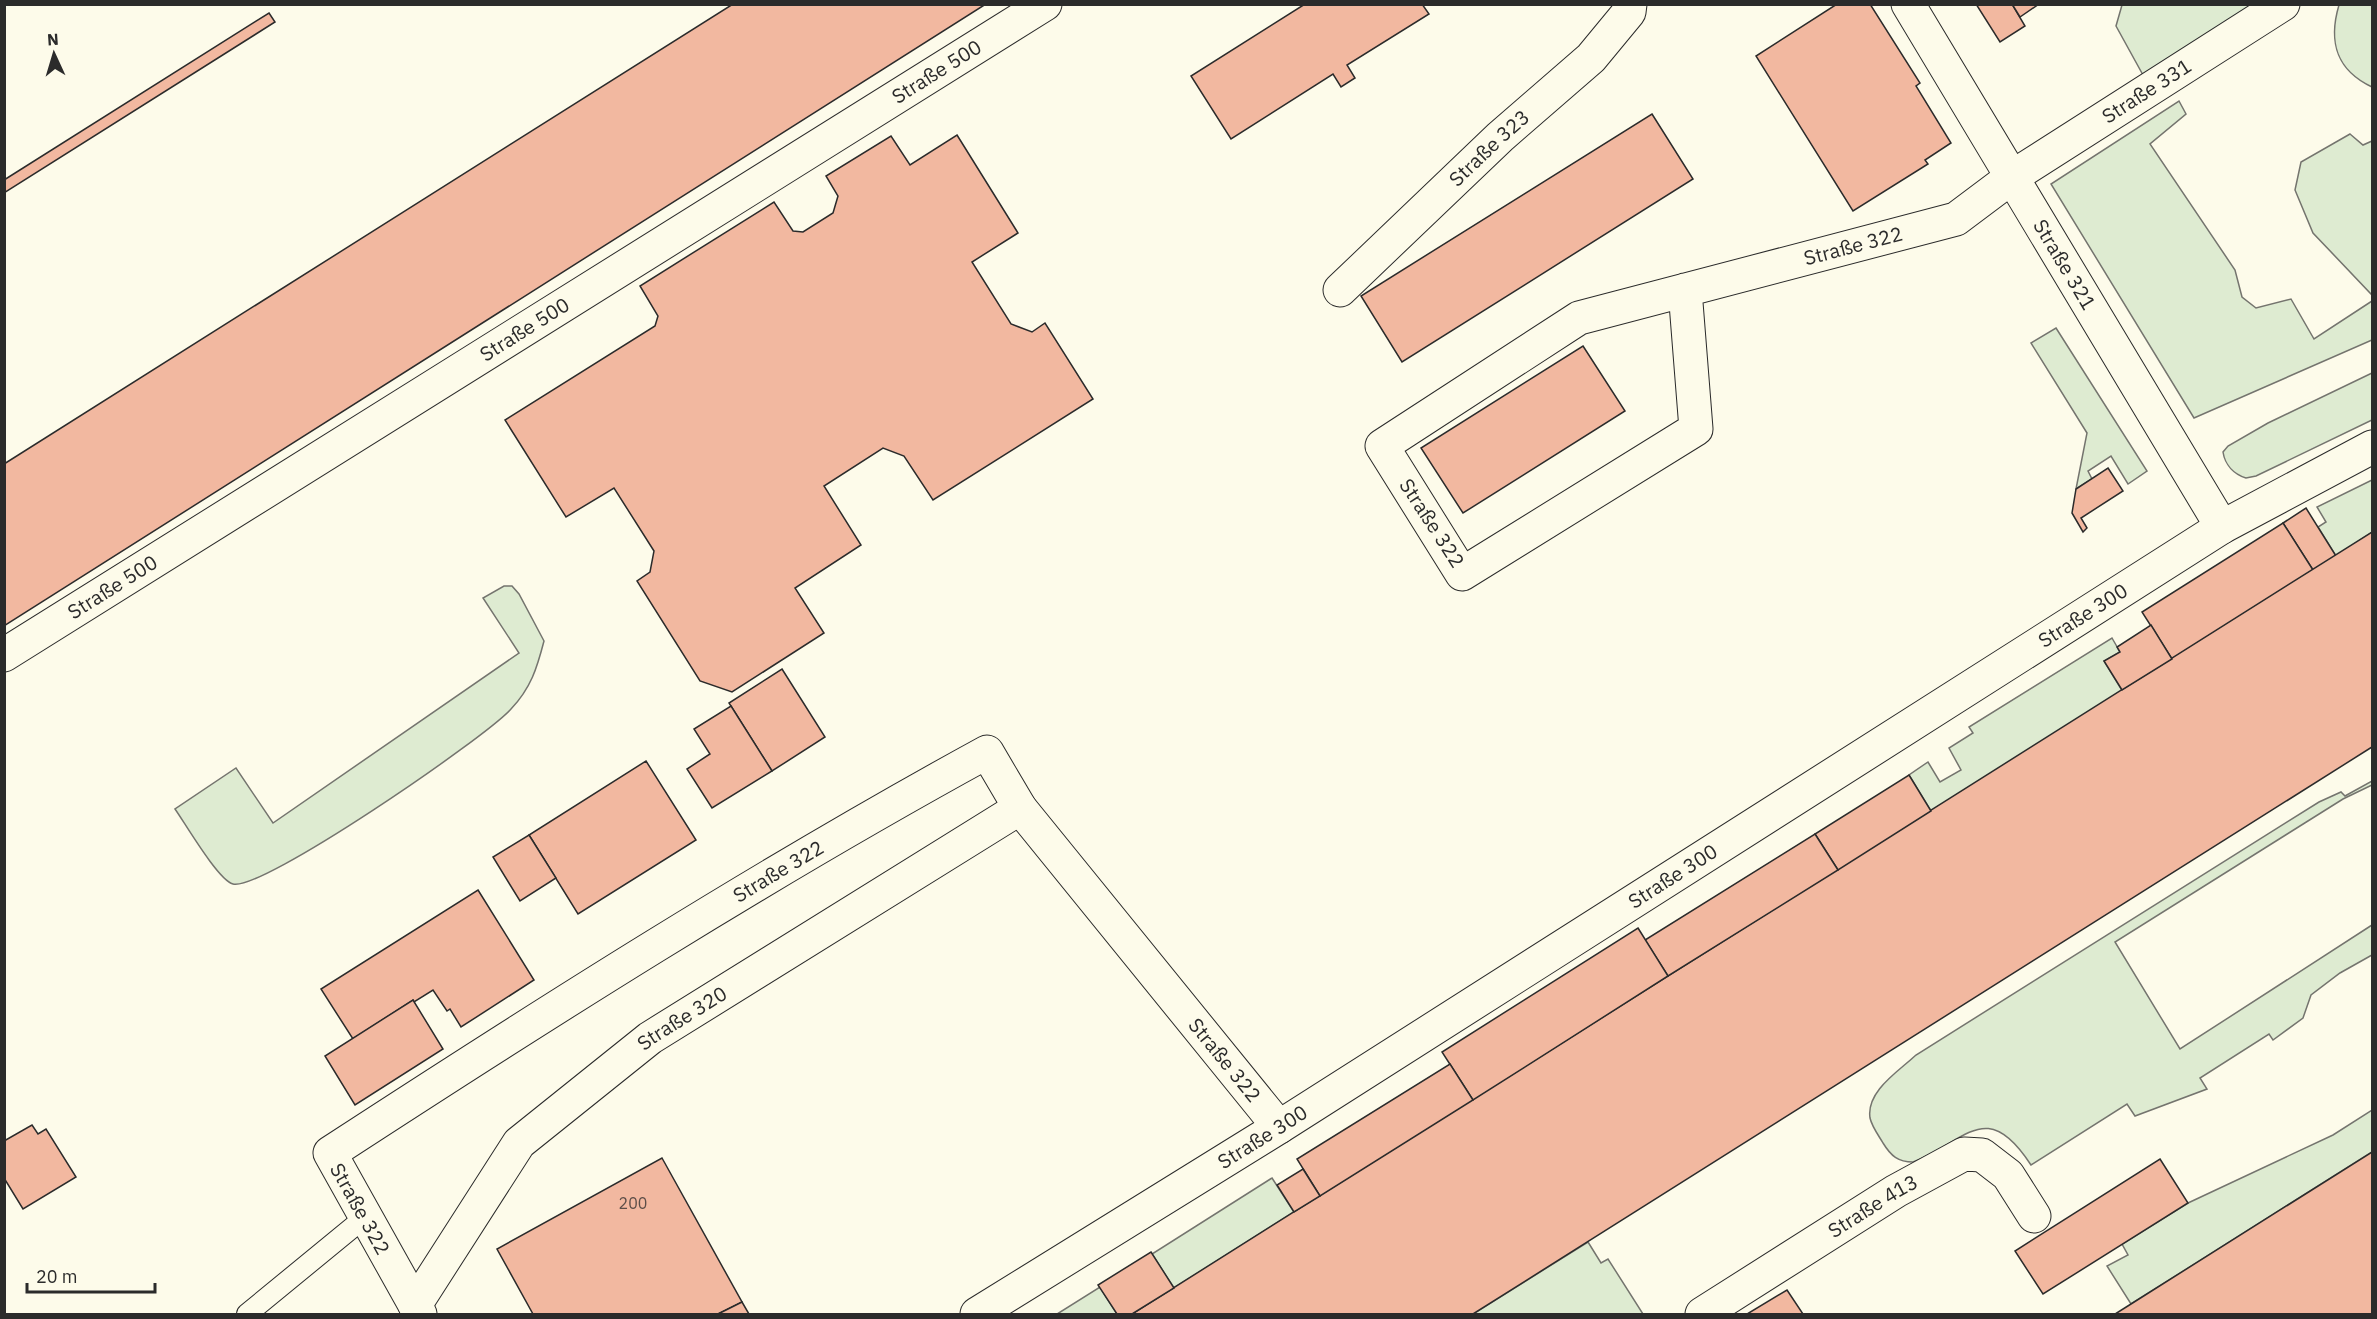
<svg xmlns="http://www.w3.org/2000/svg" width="2377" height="1319" font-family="'IBM Plex Sans',sans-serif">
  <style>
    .green { fill: #deebd1; stroke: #74746e; stroke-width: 1.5 }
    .building { fill: #f2b8a0; stroke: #2b2b2b; stroke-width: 1.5 }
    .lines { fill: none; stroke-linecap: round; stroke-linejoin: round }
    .lane-casing { stroke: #2b2b2b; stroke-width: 22 }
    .street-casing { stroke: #2b2b2b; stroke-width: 35 }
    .lane { stroke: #fdfbea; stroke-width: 20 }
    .street { stroke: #fdfbea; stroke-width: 33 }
    .labels { text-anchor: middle; stroke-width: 4.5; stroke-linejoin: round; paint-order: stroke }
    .number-label { font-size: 16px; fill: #5d4e48 }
    .street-label { font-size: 20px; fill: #2b2b2b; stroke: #fdfbea }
  </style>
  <rect width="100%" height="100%" fill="#fdfbea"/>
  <g class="green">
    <polygon points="2122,5 2253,5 2143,75 2116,26"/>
    <path d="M2339 5H2372V87C2336 70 2328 42 2339 5Z"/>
    <polygon points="2179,101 2186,114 2150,144 2235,270 2242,297 2256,308 2291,299 2314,339 2372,301 2372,340 2194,418 2051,184"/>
    <polygon points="2350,134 2363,145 2372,141 2372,295 2313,233 2295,190 2301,162"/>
    <polygon points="2056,328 2147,471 2128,484 2111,456 2088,471 2092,479 2076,489 2087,433 2031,343"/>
    <path d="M2372 373V420L2256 476 2246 478C2234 474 2225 465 2223 452L2228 446 2268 423Z"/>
    <polygon points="2372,480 2372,532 2336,556 2318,527 2326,522 2317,507"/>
    <path d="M504 586H512L519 594 544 641C537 668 531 688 511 709 485 738 261 892 233 884 218 880 185 823 175 809L236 768 273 823 519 653 483 598Z"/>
    <polygon points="2112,638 2120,652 2104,661 2123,692 1931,811 1909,775 1928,762 1940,782 1961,770 1949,748 1973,733 1969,727"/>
    <path d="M2372 781V785L2343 799 2115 942 2180 1049 2372 925V955L2340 973 2311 995 2303 1018 2273 1040 2269 1034 2200 1078 2207 1089 2135 1116 2127 1104 2031 1165C1986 1096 1966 1142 1913 1162 1898 1162 1891 1156 1883 1143 1879 1136 1872 1127 1870 1118 1866 1091 1899 1071 1916 1055L2319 802 2341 792 2345 796Z"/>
    <polygon points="2372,1110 2372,1152 2131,1304 2107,1266 2128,1255 2122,1244 2188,1203 2333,1135"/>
    <polygon points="1272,1178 1294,1212 1174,1288 1152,1254"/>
    <polygon points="1588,1242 1601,1263 1608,1259 1643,1314 1473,1314"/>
    <polygon points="1100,1287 1117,1314 1057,1314"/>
  </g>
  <g class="building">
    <polygon points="733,4 986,4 4,626 4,464"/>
    <polygon points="1305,4 1422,4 1429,14 1347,65 1355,78 1341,87 1333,74 1231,139 1191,76"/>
    <polygon points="1837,4 1870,4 1920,83 1916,86 1951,143 1925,160 1928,164 1853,211 1756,56"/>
    <polygon points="1976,4 2012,4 2025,26 2000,42"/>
    <polygon points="2012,4 2039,4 2020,17"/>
    <polygon points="269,13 275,22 4,193 4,180"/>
    <polygon points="1652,114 1693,179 1402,362 1361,296"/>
    <polygon points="957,135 1018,233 972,262 1011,324 1032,332 1045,323 1093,399 933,500 904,456 883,448 824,486 861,545 795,588 824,633 732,692 700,681 637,581 650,572 654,551 614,488 566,517 505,420 655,326 658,316 640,286 774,202 793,231 803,232 833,213 838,196 826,176 891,136 910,165"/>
    <polygon points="1583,346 1625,411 1463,513 1421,448"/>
    <polygon points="2108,468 2123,491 2081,518 2087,528 2083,532 2072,513 2076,489"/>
    <polygon points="2306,508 2336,556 2313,570 2283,523"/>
    <polygon points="2283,523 2313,570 2172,659 2142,612"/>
    <polygon points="2372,532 2372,747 1473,1314 1132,1314"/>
    <polygon points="2151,625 2172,659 2122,690 2104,661 2120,652 2117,647"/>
    <polygon points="782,669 825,737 772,771 729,703"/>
    <polygon points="731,706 772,771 712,808 687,769 710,754 694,729"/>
    <polygon points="646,761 696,840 578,914 529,835"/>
    <polygon points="1909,775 1931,811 1838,870 1815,834"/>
    <polygon points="1815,834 1838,870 1668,976 1645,940"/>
    <polygon points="529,835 556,878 520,901 493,857"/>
    <polygon points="478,890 534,980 461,1027 450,1009 447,1011 433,990 414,1002 413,1000 353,1039 321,989"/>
    <polygon points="1638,928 1668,976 1473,1100 1442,1052"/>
    <polygon points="413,1000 443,1049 355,1105 325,1056"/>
    <polygon points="1450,1064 1473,1100 1320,1196 1297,1159"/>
    <polygon points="32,1125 38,1134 46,1129 76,1177 23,1209 4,1178 4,1141"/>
    <polygon points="2372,1152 2372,1314 2115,1314 2131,1304"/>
    <polygon points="662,1158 742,1302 718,1314 533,1314 497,1249"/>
    <polygon points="2160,1159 2188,1203 2043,1294 2015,1251"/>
    <polygon points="1303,1169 1320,1196 1294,1212 1277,1185"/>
    <polygon points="1151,1252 1174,1288 1132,1314 1117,1314 1098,1285"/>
    <polygon points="1787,1290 1803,1314 1747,1314"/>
    <polygon points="742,1302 749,1314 718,1314"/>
  </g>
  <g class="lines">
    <g class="lane-casing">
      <polyline id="lane" points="247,1314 364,1218"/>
    </g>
    <g class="street-casing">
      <g id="street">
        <path id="s1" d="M1908 4 2222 527"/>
        <path id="s2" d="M1340 290 1500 137 1591 58 1629 12 1630 4"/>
        <path id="s3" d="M1685 290 1696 429 1462 574 1382 446 1579 318 1956 219 2012 177 2283 4"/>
        <path id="s4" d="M4 655 1045 4"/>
        <path id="s5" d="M415 1305 519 1143 650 1038 1020 808"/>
        <path id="s6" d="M420 1314 330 1153C545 1013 762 875 987 752L1020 808 1279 1127"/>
        <path id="s7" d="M977 1314 1279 1127 2222 527 2372 447"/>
        <path id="s8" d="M1702 1314 1896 1191 1964 1154 1982 1155 2008 1175 2034 1216"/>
      </g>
    </g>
    <use href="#lane" class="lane"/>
    <use href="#street" class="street"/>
  </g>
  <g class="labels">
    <g class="number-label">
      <text x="633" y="1209">200</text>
    </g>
    <g class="street-label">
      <text dy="7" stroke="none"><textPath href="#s4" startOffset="1100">Straße 500</textPath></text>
      <text dy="7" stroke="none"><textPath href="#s3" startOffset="1420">Straße 331</textPath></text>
      <text dy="7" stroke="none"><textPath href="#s2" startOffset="206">Straße 323</textPath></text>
      <text dy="7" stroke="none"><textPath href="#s3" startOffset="1084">Straße 322</textPath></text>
      <text dy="7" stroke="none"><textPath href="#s1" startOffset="304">Straße 321</textPath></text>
      <text dy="7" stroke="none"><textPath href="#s4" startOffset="614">Straße 500</textPath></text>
      <text transform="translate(1432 523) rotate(57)" y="7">Straße 322</text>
      <text dy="7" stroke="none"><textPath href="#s4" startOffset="128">Straße 500</textPath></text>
      <text dy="7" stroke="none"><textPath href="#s7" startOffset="1308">Straße 300</textPath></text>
      <text dy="7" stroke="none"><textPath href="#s6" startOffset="714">Straße 322</textPath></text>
      <text dy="7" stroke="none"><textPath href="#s7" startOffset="822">Straße 300</textPath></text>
      <text dy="7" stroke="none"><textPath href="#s5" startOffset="398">Straße 320</textPath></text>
      <text dy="7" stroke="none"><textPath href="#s6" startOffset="1344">Straße 322</textPath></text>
      <text dy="7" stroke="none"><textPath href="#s7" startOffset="336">Straße 300</textPath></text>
      <text dy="7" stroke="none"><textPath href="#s8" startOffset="202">Straße 413</textPath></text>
      <text transform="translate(360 1209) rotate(61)" y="7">Straße 322</text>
    </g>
  </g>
  <rect width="2377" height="1319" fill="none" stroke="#2b2b2b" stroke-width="12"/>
  <g transform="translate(54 54) rotate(356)" stroke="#fdfbea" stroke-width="4.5" paint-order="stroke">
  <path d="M0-4.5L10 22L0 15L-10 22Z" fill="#2b2b2b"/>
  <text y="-9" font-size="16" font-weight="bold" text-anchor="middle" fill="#2b2b2b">N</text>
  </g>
  <path d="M27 1283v9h128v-9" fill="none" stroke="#2b2b2b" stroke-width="3"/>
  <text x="36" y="1283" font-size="18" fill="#2b2b2b" stroke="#fdfbea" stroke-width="4.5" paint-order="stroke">20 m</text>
</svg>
